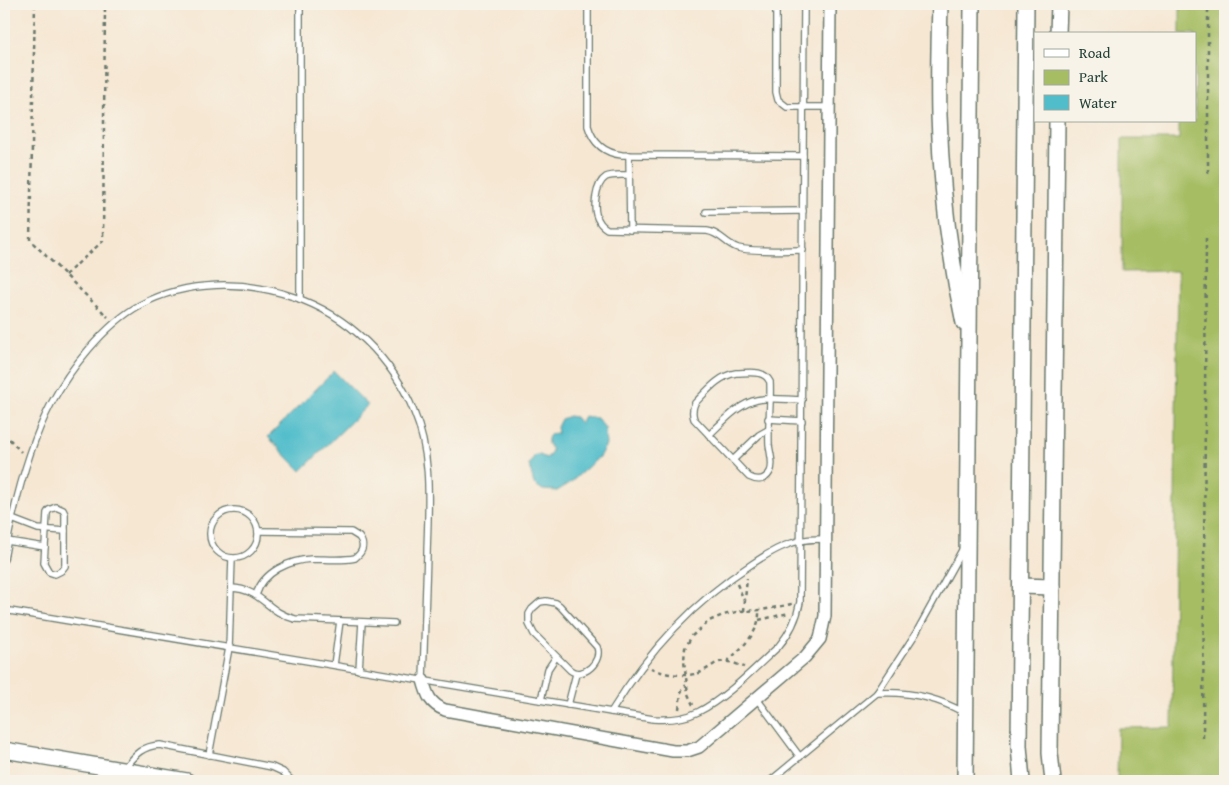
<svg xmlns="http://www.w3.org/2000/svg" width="1229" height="785" font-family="'Gentium Book Plus',serif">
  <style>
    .green { fill: #a6bd63; stroke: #627d4c }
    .water { fill: #51bdcb; stroke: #387d80 }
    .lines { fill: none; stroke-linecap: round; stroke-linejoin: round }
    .lane-casing { stroke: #6a786c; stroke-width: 8 }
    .street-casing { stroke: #6a786c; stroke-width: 14 }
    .secondary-casing { stroke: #6a786c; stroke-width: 18 }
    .path { stroke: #6a786c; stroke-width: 2.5; stroke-dasharray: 4 4; stroke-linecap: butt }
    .lane { stroke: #fff; stroke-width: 5.5 }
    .street { stroke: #fff; stroke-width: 11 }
    .secondary { stroke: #fff; stroke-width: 15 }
  </style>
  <rect width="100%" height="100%" fill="#f7f3e8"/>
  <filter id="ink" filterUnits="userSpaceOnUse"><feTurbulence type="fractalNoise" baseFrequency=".02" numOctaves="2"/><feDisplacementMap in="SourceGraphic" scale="10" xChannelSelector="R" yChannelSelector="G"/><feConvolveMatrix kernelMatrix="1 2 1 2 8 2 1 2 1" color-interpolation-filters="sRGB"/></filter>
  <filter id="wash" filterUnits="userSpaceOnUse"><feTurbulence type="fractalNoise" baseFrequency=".0096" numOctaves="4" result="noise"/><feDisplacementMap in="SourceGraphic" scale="20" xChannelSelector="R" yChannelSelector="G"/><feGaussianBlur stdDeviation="1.12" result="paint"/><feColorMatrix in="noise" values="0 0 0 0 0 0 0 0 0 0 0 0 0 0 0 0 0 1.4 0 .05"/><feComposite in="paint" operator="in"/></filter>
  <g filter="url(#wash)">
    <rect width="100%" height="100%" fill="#f6e7d3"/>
    <polygon class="green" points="1180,4 1225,4 1225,781 1117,781 1118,728 1172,727 1178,271 1122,272 1122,139 1179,139 1179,121 1195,121 1195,34 1180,34"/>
    <g class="water">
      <polygon points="334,371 368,405 301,471 268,437"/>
      <path d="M569 416 575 417 580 423 584 416 597 418 605 428 606 445 599 457 570 483 557 491 543 490 534 484 529 465 535 455H540L546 458 550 455 552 450 548 444C547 436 550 433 558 433L557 427 561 419Z"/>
    </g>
  </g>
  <g filter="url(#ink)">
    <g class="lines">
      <g class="lane-casing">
        <g id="lane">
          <path d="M588 4V126C593 143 604 153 622 155L803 156"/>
          <polyline points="776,4 776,92 778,100 787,107 829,107"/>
          <polyline points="629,155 630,230"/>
          <path d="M629 175C622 175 612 174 606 177 595 184 592 211 599 221 601 225 604 227 607 229L707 231C721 233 725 244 738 248 753 252 786 250 803 250"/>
          <polyline points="706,212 803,211"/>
          <polyline points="300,299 300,4"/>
          <path d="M736 373C748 373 764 369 770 382 771 403 768 424 769 445 770 453 774 465 770 472 765 481 757 481 749 477L694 419C692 413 692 409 695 403 707 391 718 376 736 373Z"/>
          <polyline points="768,419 802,421"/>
          <path d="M709 435C723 422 738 404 757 400 771 397 788 400 802 400"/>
          <polyline points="733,460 759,435 768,430"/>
          <polygon points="56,507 63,510 65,514 65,566 61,571 55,574 49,572 44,563 47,513 49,510"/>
          <circle cx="234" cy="534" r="24"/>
          <polyline points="12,519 38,529 65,531"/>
          <polyline points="7,541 45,547"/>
          <path d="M4 559C13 509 27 450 51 404 69 370 105 324 140 305 187 280 245 280 294 297 348 315 393 359 414 412 433 457 428 506 427 554 426 596 424 638 423 680"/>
          <path d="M231 588C262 589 266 612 295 619L394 623"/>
          <path d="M256 595C263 572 289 560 312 559 326 559 342 561 355 558 363 552 365 545 359 537L351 532 258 531"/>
          <path d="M546 601 556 603 560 606 597 647C603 661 583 680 570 670L534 634 529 624V614L532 609 540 602Z"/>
          <path d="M4 610 653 719C668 720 684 719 698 712 725 699 756 667 778 647 790 633 797 619 800 602L804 4"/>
          <polyline points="334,665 340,621"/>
          <polyline points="359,670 362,622"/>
          <path d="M877 693C908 691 936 697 963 712"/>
          <polyline points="757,699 800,757"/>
          <polyline points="541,700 548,669 556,657"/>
          <polyline points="568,705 576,674"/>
          <path d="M611 712C647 653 693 602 752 564 764 556 778 547 792 543 803 539 814 539 826 539"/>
          <polyline points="209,755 229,648 232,558"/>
          <path d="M123 769C134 756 141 746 160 745L272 767 283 772 292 781"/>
          <polyline points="770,781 877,693 916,633 962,550"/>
        </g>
      </g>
      <g class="street-casing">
        <path id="street" d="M423 680C427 695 430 704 445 710L673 751H687L699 747 805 657 820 639 825 616 830 4"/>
      </g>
      <g class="secondary-casing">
        <g id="secondary">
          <path d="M940 4C939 41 938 78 939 115 941 185 949 255 964 323"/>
          <polyline points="1058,34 1059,4"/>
          <polyline points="1021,586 1052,587"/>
          <polyline points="4,750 187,781"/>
          <polyline points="965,781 972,4"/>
          <polyline points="1022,781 1019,746 1026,4"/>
          <polyline points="1053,781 1050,753 1057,121"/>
        </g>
      </g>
      <g class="path">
        <polyline points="35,4 30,240 108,317"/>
        <polyline points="1208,173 1208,4"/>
        <polyline points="65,275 103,241 105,4"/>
        <polyline points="1225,301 1225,339"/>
        <polyline points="4,433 21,452"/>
        <polyline points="1225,468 1223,493 1225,503"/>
        <polyline points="737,584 744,600"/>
        <polyline points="744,611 747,578"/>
        <polyline points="759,620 789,613"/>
        <polyline points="1225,657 1225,682"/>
        <path d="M727 662C742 647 760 633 759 611"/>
        <path d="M651 668C664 675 686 677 699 673 704 671 708 668 713 665 723 658 734 663 744 667"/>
        <polyline points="693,705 688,694 684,661 685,648 692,636 709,621 723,615 741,611 762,610 792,604"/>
        <polyline points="679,709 681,692 686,685"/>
        <polyline points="1203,738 1206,235"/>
      </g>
      <use href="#lane" class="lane"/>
      <use href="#street" class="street"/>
      <use href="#secondary" class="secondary"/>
    </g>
  </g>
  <rect width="1229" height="785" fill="none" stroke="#f7f3e8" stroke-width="20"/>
  <rect x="1034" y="32" width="162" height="90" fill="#f7f3e8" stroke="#a1aaa0"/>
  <rect x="1044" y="49" width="25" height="8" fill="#ffffff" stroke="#a1aaa0"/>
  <text x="1079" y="58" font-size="15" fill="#1f3d34">Road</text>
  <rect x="1044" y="70" width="25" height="15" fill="#a6bd63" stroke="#a1aaa0"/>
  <text x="1079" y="82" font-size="15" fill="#1f3d34">Park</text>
  <rect x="1044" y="95" width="25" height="15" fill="#51bdcb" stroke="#a1aaa0"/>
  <text x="1079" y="108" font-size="15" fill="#1f3d34">Water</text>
</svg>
